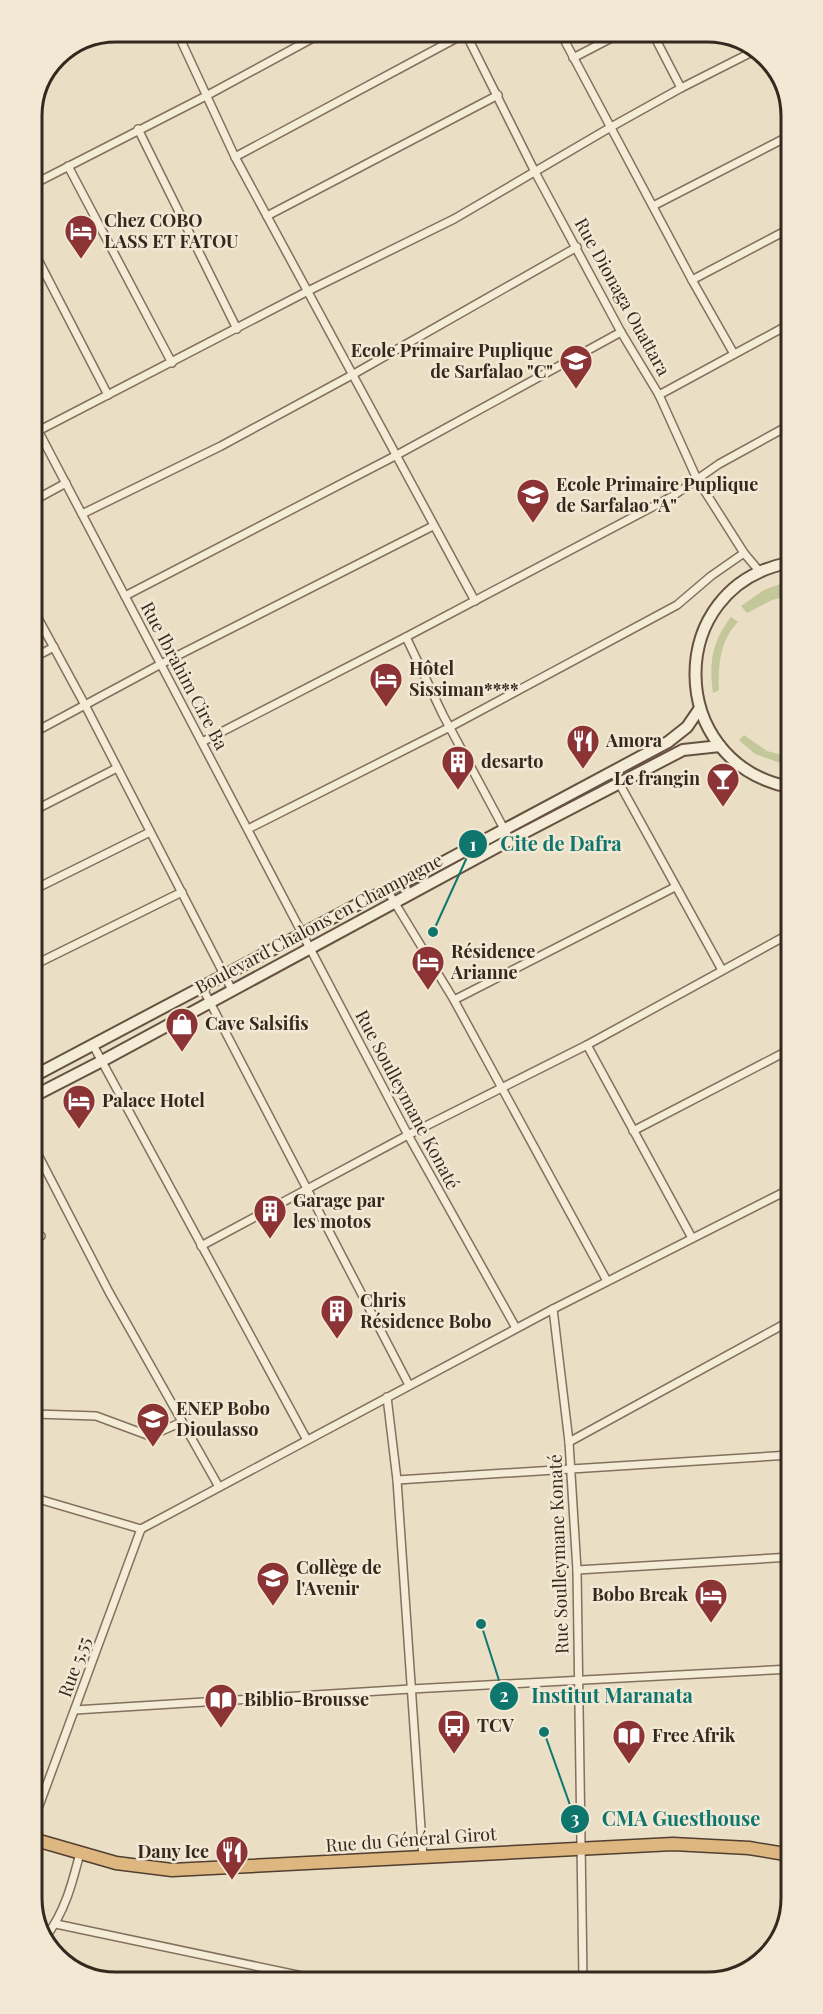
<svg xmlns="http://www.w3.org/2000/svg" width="823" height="2014" font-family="'Playfair Display',serif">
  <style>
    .green { fill: #c3c79a }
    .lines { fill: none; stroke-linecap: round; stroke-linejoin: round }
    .minor-casing { stroke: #83705d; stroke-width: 10 }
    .secondary-casing { stroke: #655240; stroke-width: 14 }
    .trunk-casing { stroke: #513f31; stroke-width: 15 }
    .minor { stroke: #f5ecd8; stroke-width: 7 }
    .secondary { stroke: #f5ecd8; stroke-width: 10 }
    .trunk { stroke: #ddb680; stroke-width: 12 }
    .labels { text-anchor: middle; stroke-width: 5; stroke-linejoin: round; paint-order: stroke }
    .poi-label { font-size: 18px; font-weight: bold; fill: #34291f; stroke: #f2e8d4; text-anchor: start }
    .street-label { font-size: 18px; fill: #34291f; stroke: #f2e8d4 }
    .rim { fill: none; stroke: #34291f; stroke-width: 3 }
    .leader { fill: none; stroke: #0f766e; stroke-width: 2 }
    .callout-dot { fill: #0f766e; stroke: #f2e8d4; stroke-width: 2 }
    .mark-label { font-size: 18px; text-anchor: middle; font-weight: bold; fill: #fff }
    .callout-label { font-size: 20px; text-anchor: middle; font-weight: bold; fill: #0f766e; stroke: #f2e8d4; stroke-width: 5; stroke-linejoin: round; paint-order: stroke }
  </style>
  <rect width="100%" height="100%" fill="#eadec5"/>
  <g class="green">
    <polygon points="788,581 788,596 772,600 747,613 741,606 764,590"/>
    <path d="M731 617 738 622C720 640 718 665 719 690L713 693C709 661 712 642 731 617Z"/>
    <polygon points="744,735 767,751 789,757 789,766 755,754 739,740"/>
  </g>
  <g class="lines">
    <g class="minor-casing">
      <g id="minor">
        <polyline points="177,32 235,157 475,601"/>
        <polyline points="465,32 535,172 621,332 659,395 697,479 744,553 760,572"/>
        <polyline points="560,32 692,280 734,354"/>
        <polyline points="652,32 681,88"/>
        <polyline points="573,58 623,32"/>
        <polyline points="138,129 237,329"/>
        <polyline points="235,157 466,33"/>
        <polyline points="68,166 172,363"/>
        <polyline points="32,185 206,96 324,32"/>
        <polyline points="653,206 787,137"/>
        <polyline points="267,216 498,95"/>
        <polyline points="32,248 108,395"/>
        <polyline points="692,280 787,230"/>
        <polyline points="659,395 788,325"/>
        <polyline points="32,419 408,1135 516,1328"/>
        <polyline points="38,431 308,291 454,219 611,127 681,88 758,49"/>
        <polyline points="33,501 66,483"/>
        <polyline points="82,514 221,446 352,375 577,247"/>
        <polyline points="125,596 395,456 621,332"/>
        <polyline points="33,609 85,705 232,990"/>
        <polyline points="406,637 443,715 510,840"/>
        <polyline points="33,658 54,647"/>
        <polyline points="33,733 161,664 433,526"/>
        <polyline points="202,742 406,637 673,496 719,464 788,426"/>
        <polyline points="613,772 722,970"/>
        <polyline points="33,811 117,768"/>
        <polyline points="248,829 450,727 677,605 711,576 744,553"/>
        <polyline points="33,890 150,832"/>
        <polyline points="387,890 454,1000 607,1281"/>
        <polyline points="34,965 182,892"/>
        <polyline points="202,987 409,1385"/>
        <polyline points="454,1000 675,887"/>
        <polyline points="93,1045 307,1440"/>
        <polyline points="587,1045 692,1238"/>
        <polyline points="633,1131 789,1050"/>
        <polyline points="34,1147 109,1292 219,1487"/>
        <polyline points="34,1232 41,1236"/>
        <polyline points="201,1246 408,1135 587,1045 789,934"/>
        <polyline points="553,1309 569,1442 577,1570 583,1979"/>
        <polyline points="387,1397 397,1480 423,1858"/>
        <polyline points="35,1414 96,1416 150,1436 182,1422"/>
        <polyline points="569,1442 790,1321"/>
        <polyline points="397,1480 790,1455"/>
        <polyline points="35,1498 141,1529 553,1309 790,1189"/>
        <polyline points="577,1570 791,1557"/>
        <polyline points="75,1710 411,1689 791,1669"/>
        <polyline points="36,1814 141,1529"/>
        <polyline points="56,1924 326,1981"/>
        <path d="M45 1938C65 1912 72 1884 80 1853"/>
      </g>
    </g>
    <g class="secondary-casing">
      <g id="secondary">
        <path d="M788 563C664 587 665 762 789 787"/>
        <polyline points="34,1076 366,900 423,873 668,742 687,727 700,708"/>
        <polyline points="34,1096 102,1061 510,840 683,750 720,746"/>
      </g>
    </g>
    <g class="trunk-casing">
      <polyline id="trunk" points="36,1840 116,1863 172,1870 673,1844 749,1848 791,1855"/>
    </g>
    <use href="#minor" class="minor"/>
    <use href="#secondary" class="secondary"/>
    <use href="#trunk" class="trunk"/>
  </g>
  <defs>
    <g id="hotel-pin" transform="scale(1.725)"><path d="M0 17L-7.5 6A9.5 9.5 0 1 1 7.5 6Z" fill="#8c3336" stroke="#f2e8d4"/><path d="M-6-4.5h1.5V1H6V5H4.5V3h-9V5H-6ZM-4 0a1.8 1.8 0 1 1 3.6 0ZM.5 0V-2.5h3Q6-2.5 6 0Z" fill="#fff"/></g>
    <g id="school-pin" transform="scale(1.725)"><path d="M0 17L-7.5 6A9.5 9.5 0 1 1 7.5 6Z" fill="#8c3336" stroke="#f2e8d4"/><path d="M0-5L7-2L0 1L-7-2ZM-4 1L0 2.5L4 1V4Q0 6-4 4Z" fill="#fff"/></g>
    <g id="restaurant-pin" transform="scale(1.725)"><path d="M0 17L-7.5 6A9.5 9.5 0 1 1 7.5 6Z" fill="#8c3336" stroke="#f2e8d4"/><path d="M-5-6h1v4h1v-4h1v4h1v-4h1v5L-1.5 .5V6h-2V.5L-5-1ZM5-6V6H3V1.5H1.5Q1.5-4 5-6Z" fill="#fff"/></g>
    <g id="building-pin" transform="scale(1.725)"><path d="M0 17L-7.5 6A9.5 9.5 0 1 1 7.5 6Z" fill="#8c3336" stroke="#f2e8d4"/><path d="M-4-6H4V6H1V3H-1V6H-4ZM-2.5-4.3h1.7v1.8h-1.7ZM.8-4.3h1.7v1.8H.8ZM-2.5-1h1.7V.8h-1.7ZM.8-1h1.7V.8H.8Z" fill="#fff"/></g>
    <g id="bar-pin" transform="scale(1.725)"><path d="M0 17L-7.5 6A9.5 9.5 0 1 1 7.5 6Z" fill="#8c3336" stroke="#f2e8d4"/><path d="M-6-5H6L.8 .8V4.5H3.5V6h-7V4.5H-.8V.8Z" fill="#fff"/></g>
    <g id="shop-pin" transform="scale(1.725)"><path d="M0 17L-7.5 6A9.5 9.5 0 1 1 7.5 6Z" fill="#8c3336" stroke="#f2e8d4"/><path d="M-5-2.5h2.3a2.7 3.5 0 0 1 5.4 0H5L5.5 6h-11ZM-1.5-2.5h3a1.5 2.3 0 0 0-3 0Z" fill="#fff"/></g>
    <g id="university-pin" transform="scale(1.725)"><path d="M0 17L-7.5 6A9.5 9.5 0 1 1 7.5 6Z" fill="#8c3336" stroke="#f2e8d4"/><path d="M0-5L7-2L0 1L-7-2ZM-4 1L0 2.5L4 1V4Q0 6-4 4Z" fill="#fff"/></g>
    <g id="library-pin" transform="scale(1.725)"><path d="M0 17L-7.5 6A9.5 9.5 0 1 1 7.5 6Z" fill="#8c3336" stroke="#f2e8d4"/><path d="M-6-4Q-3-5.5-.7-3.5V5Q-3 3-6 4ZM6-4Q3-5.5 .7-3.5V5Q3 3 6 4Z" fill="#fff"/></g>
    <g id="bus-pin" transform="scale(1.725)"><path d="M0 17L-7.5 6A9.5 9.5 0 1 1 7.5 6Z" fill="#8c3336" stroke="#f2e8d4"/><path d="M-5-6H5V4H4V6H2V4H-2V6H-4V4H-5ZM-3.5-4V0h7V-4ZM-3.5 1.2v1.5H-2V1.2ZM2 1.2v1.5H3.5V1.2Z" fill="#fff"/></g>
  </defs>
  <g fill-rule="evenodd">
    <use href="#hotel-pin" x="81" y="231"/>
    <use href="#school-pin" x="576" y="361"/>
    <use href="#school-pin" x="533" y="495"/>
    <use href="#hotel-pin" x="386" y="679"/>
    <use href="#restaurant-pin" x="583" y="741"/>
    <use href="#building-pin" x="458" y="762"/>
    <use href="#bar-pin" x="723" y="779"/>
    <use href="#hotel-pin" x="428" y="962"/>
    <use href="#shop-pin" x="182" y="1024"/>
    <use href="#hotel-pin" x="79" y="1101"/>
    <use href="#building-pin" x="270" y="1211"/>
    <use href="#building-pin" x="337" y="1311"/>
    <use href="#school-pin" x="153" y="1419"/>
    <use href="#university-pin" x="273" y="1578"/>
    <use href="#hotel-pin" x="711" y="1595"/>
    <use href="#library-pin" x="221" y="1700"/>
    <use href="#bus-pin" x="454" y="1726"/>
    <use href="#library-pin" x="629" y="1736"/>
    <use href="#restaurant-pin" x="232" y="1852"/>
  </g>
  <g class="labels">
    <g class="poi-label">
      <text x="104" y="227">Chez COBO<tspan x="104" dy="21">LASS ET FATOU</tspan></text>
      <text x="553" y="357" text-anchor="end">Ecole Primaire Puplique<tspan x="553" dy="21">de Sarfalao "C"</tspan></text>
      <text x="556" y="491">Ecole Primaire Puplique<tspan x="556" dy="21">de Sarfalao "A"</tspan></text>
      <text x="409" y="675">Hôtel<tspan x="409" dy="21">Sissiman****</tspan></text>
      <text x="606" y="747">Amora</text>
      <text x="481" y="768">desarto</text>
      <text x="700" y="785" text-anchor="end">Le frangin</text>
      <text x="451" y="958">Résidence<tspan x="451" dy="21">Arianne</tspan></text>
      <text x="205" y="1030">Cave Salsifis</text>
      <text x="102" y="1107">Palace Hotel</text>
      <text x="293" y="1207">Garage par<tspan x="293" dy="21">les motos</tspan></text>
      <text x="360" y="1307">Chris<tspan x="360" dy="21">Résidence Bobo</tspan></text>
      <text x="176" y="1415">ENEP Bobo<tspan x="176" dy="21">Dioulasso</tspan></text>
      <text x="296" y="1574">Collège de<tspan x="296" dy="21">l'Avenir</tspan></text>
      <text x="688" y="1601" text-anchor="end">Bobo Break</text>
      <text x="244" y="1706">Biblio-Brousse</text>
      <text x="477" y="1732">TCV</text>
      <text x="652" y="1742">Free Afrik</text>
      <text x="209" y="1858" text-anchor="end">Dany Ice</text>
    </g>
    <g class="street-label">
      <text transform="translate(622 297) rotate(61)" y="6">Rue Dionaga Ouattara</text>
      <text transform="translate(184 676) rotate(62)" y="6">Rue Ibrahim Cire Ba</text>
      <text transform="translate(319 924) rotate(-28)" y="6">Boulevard Chalons en Champagne</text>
      <text transform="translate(407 1100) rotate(62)" y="6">Rue Soulleymane Konaté</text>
      <text transform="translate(559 1554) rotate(-92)" y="6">Rue Soulleymane Konaté</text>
      <text transform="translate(75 1667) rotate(-70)" y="6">Rue 5.55</text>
      <text transform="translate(411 1840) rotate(-4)" y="6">Rue du Général Girot</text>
    </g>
  </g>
  <path d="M0 0H823V2014H0ZM116 42H707A74 74 0 0 1 781 116V1898A74 74 0 0 1 707 1972H116A74 74 0 0 1 42 1898V116A74 74 0 0 1 116 42Z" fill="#f2e8d4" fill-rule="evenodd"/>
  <path class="rim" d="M116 42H707A74 74 0 0 1 781 116V1898A74 74 0 0 1 707 1972H116A74 74 0 0 1 42 1898V116A74 74 0 0 1 116 42Z"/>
  <path class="leader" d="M433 932L473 844M481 1624L504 1696M544 1732L575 1819"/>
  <g class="callout-dot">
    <circle cx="433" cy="932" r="6"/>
    <circle cx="481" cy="1624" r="6"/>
    <circle cx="544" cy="1732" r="6"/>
    <circle cx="473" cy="844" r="15"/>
    <circle cx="504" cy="1696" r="15"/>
    <circle cx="575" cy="1819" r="15"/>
  </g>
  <g class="mark-label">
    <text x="473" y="851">1</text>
    <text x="504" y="1702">2</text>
    <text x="575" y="1825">3</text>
  </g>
  <g class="callout-label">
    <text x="561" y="851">Cite de Dafra</text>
    <text x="612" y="1703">Institut Maranata</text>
    <text x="681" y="1826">CMA Guesthouse</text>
  </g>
</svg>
